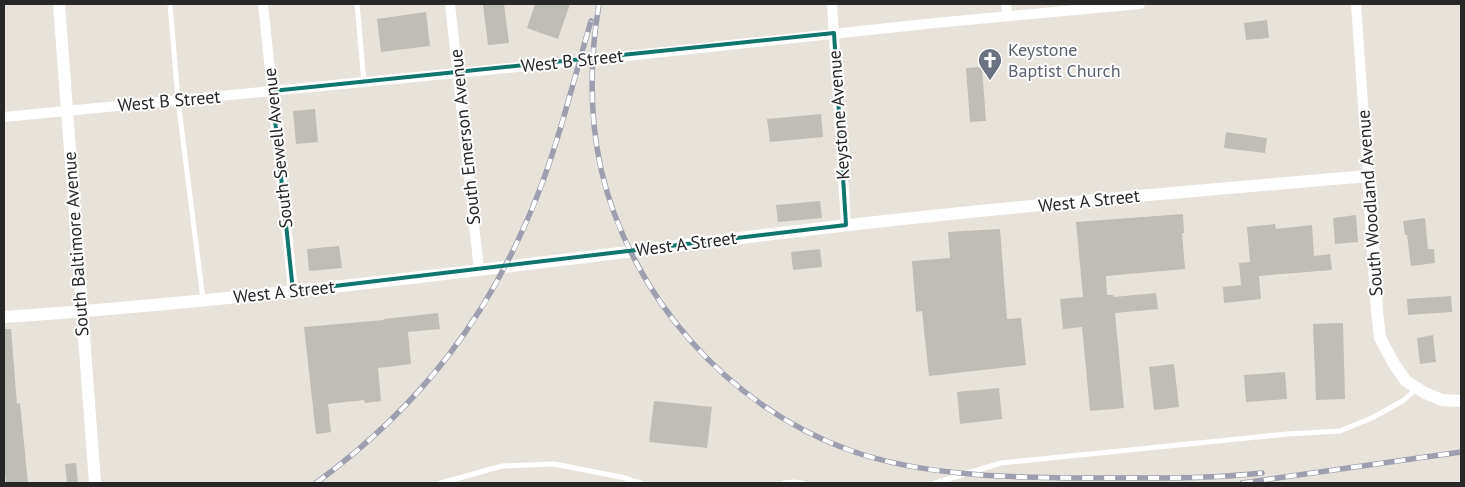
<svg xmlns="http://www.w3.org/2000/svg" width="1465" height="487" font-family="'PT Sans',sans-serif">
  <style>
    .building { fill: #c0bcb6 }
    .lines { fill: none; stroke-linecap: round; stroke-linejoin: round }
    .service { stroke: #fff; stroke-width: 5 }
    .minor { stroke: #fff; stroke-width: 10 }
    .tertiary { stroke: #fff; stroke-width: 12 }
    .rail-casing { stroke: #9d9faf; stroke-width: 5.5 }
    .rail { stroke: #fff; stroke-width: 4; stroke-dasharray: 11; stroke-linecap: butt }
    .marked { fill: none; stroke: #0f766e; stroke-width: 4; stroke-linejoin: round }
    .labels { text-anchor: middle; stroke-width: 4; stroke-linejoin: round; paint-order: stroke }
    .worship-label { font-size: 18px; fill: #5b616d; stroke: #fff; text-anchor: start }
    .street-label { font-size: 18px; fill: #272727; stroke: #fff }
  </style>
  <rect width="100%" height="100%" fill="#e8e3da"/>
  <g class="building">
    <polygon points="504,4 509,43 488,45 483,5"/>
    <polygon points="535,4 570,4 558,39 527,28"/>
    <polygon points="426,12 430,46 381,52 377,19"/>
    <polygon points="1267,20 1269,38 1246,40 1244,23"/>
    <polygon points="982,67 986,121 970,122 966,68"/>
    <polygon points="315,109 318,142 296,144 293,111"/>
    <polygon points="821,114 823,137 770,142 767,119"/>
    <polygon points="1226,132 1267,138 1265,153 1224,148"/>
    <polygon points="820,201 822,218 778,222 776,205"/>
    <polygon points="1183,214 1184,233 1182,233 1185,269 1106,276 1107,295 1113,295 1114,297 1156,293 1158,309 1115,313 1124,408 1090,411 1082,327 1063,329 1060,299 1083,297 1076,222"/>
    <polygon points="1356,215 1358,242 1335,244 1333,218"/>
    <polygon points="1425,218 1428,249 1434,249 1435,263 1411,266 1407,235 1405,235 1403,221"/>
    <polygon points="1275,224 1276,229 1312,225 1314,256 1330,254 1332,270 1259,276 1261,299 1224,303 1223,287 1241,285 1239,263 1250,262 1247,227"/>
    <polygon points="1000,229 1007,319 1021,318 1026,365 929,376 922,311 916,312 912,261 950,258 948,232"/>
    <polygon points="339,246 342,268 309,271 307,249"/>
    <polygon points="820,249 822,267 793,270 791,252"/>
    <polygon points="1451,296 1452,312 1408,315 1407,299"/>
    <polygon points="438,313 440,329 408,332 411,364 378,368 381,401 365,403 364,400 328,404 331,432 316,434 304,327 384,320 384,319"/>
    <polygon points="1343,323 1345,399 1316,400 1313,324"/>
    <polygon points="4,329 11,329 17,404 20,403 28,483 6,483 4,462"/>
    <polygon points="1433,335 1436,362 1420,364 1417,338"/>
    <polygon points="1174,364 1179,407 1154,410 1149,367"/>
    <polygon points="1285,372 1287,399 1246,402 1244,375"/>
    <polygon points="999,388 1002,419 960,424 957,392"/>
    <polygon points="654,401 712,407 707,448 649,442"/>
    <polygon points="76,463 78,483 67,483 65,464"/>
  </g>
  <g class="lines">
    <g class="service">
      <polyline points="170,4 178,100 203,299"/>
      <polyline points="357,4 364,82"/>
      <polyline points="441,483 502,466 554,464 621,477 640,483"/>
      <polyline points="784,483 794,482 802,483"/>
      <polyline points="935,483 1001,463 1287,434 1340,431 1374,417 1404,400 1417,388"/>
    </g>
    <g class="minor">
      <polyline points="263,4 293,291"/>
      <polyline points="450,4 479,270"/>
      <polyline points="832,4 846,225"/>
      <polyline points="1006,4 1007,16"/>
      <polyline points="1356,4 1368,176"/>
      <polyline points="4,117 579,61 935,23 1140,4"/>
    </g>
    <g class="tertiary">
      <polyline points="59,4 95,483"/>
      <path d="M4 317C284 298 561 259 840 226 1016 206 1192 191 1368 176L1377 311 1380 338 1394 364 1406 381 1425 393 1442 400 1461 401"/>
    </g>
    <g class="rail-casing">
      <g id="rail">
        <path d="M599 4C590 58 589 114 601 169 630 295 727 406 849 450 926 478 1024 478 1106 478 1158 478 1210 479 1262 473"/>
        <path d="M316 483C422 405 490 316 538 194 560 138 574 78 591 21"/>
        <polyline points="1242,483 1461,452"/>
      </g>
    </g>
    <use href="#rail" class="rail"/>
  </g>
  <path class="marked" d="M834 33 846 225 293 291 272 91Z"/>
  <defs>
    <g id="church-pin" transform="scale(1.25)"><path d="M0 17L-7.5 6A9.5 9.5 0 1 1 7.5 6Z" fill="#6b7280" stroke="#fff"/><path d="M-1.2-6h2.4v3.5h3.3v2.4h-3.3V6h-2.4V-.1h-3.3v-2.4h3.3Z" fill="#fff"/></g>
  </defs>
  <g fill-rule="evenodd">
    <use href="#church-pin" x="990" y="60"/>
  </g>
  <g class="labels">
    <g class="worship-label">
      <text x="1008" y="56">Keystone<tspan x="1008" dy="21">Baptist Church</tspan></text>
    </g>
    <g class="street-label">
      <text transform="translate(572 61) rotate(-6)" y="6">West B Street</text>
      <text transform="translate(169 101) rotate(-5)" y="6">West B Street</text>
      <text transform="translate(839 115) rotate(-94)" y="6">Keystone Avenue</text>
      <text transform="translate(465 137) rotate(-96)" y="6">South Emerson Avenue</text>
      <text transform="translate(278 148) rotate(-96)" y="6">South Sewell Avenue</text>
      <text transform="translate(1089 201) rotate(-6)" y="6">West A Street</text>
      <text transform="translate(1370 203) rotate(-94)" y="6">South Woodland Avenue</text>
      <text transform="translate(76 244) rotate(-94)" y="6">South Baltimore Avenue</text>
      <text transform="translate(686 244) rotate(-7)" y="6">West A Street</text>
      <text transform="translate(284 292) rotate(-6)" y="6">West A Street</text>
    </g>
  </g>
  <rect width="1465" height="487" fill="none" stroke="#272727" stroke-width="10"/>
</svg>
